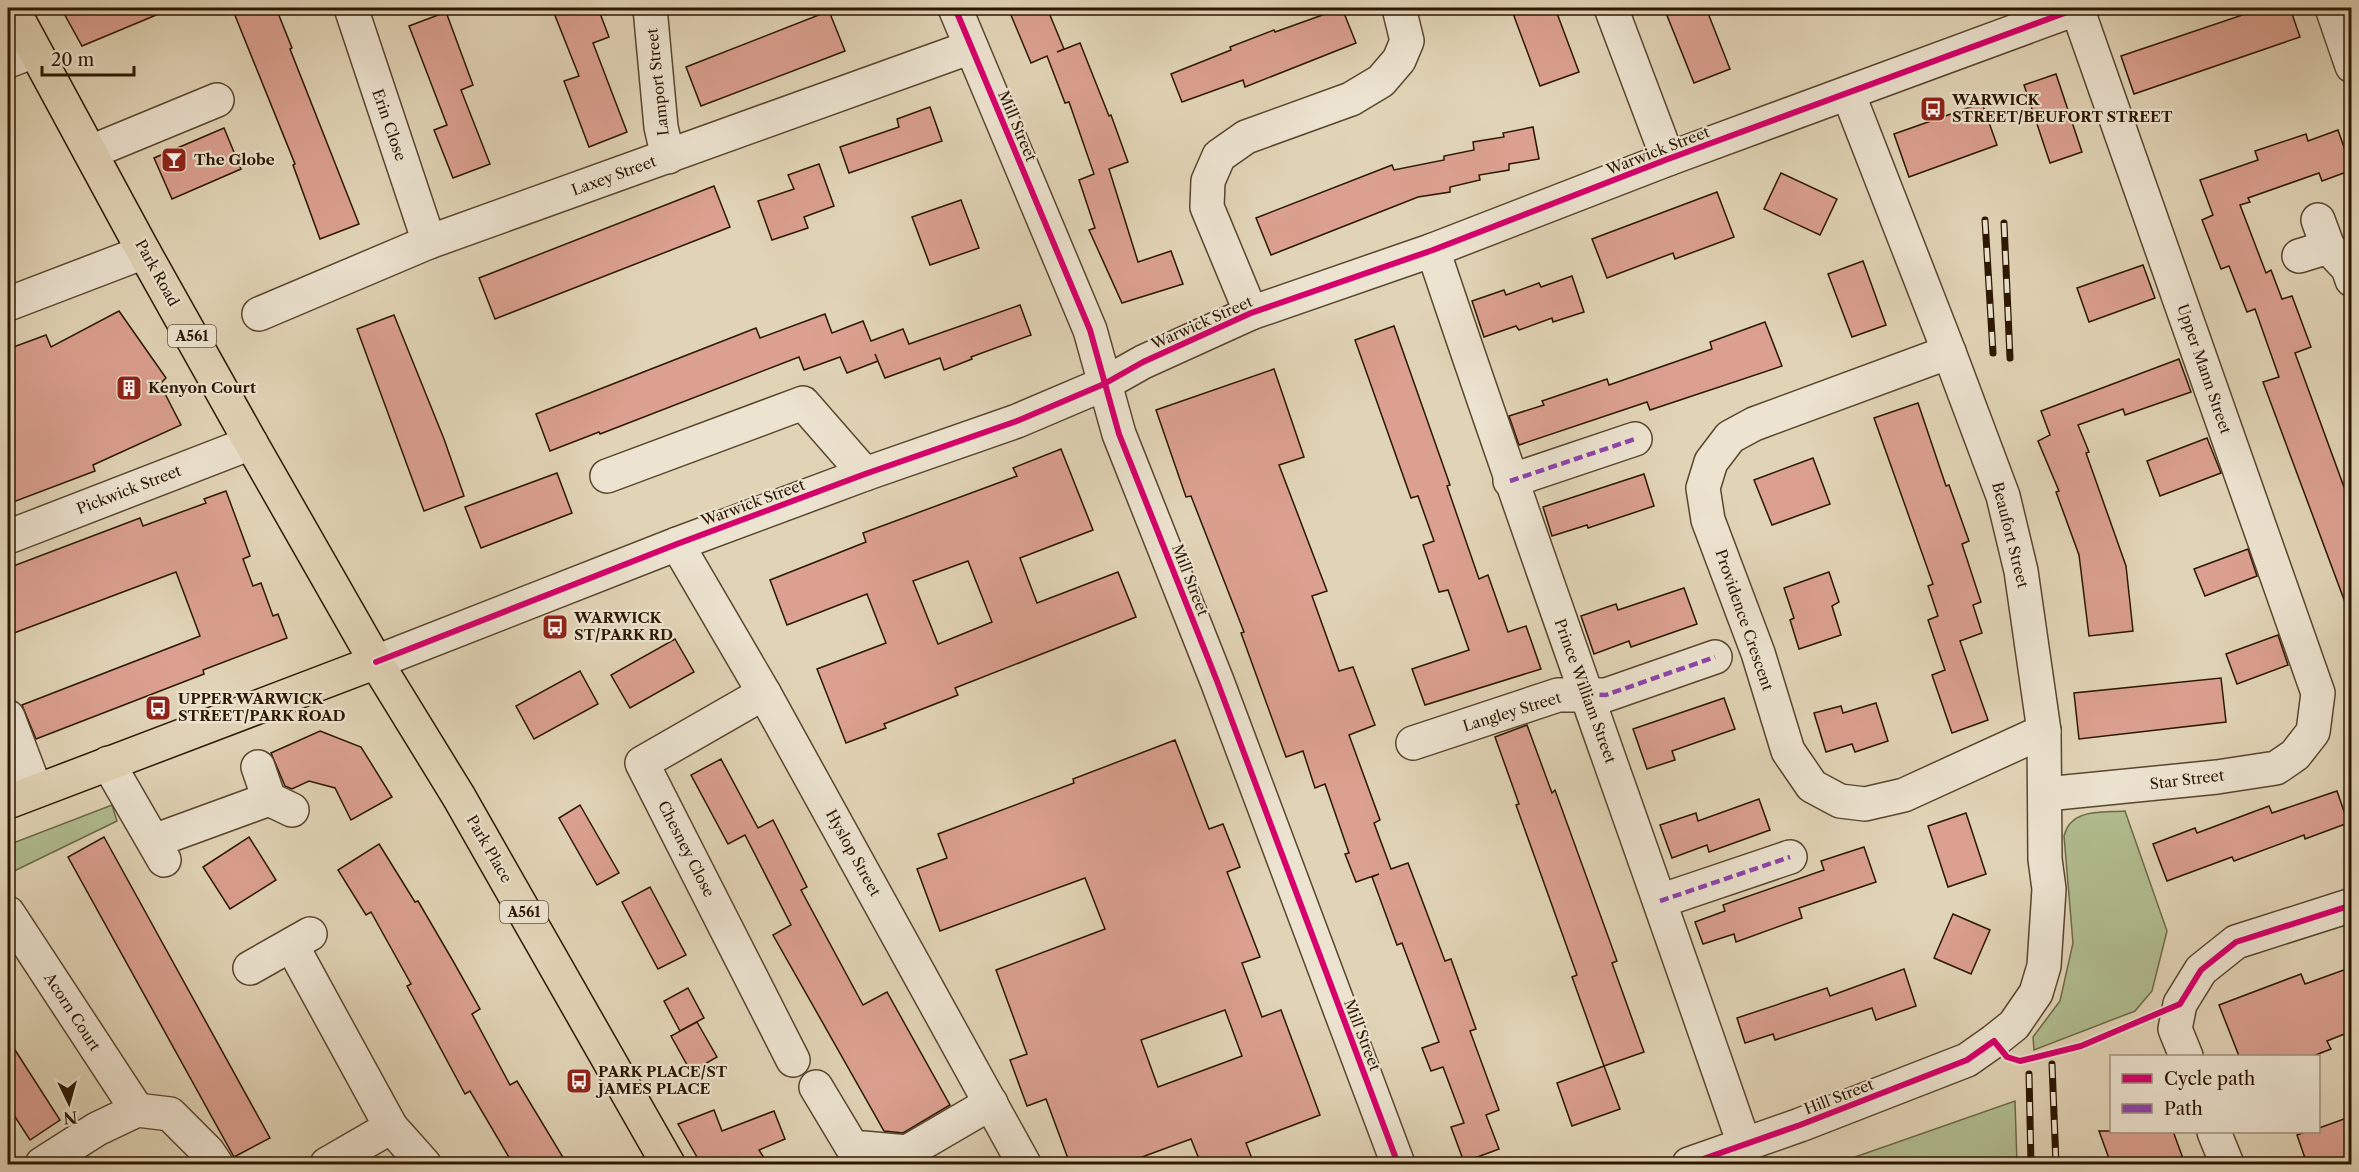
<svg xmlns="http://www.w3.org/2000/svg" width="2359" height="1172" font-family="'Libre Caslon Text',serif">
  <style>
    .green { fill: #b1bd8f; stroke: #6e6a48; stroke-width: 1.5 }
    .building { fill: #dba08f; stroke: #2c1701; stroke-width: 1.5; fill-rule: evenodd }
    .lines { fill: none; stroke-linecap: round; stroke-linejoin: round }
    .minor-casing { stroke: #59462e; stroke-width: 36 }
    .major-casing { stroke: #2c1701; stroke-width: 36 }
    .highway-casing { stroke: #2c1701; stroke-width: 36 }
    .minor { stroke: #ece3d0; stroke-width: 33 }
    .major { stroke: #e1d4b6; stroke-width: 33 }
    .highway { stroke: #e1d4b6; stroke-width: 33 }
    .rail-casing { stroke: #2c1701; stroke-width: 7 }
    .rail { stroke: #ece3d0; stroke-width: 4.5; stroke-dasharray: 14; stroke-linecap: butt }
    .quiet { stroke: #8e44ad; stroke-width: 4.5; stroke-dasharray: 9 4.5; stroke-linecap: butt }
    .cycleway-casing { stroke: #ece3d0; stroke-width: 10 }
    .cycleway { stroke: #d6006c; stroke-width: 6 }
    .labels { text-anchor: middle; stroke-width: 4.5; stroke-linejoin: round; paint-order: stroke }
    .shield { fill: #ece3d0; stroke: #66543f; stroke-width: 1.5 }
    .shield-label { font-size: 14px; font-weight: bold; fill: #2c1701 }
    .street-label { font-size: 15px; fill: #2c1701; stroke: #ece3d0 }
    .poi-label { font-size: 15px; font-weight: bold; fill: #2c1701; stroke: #ece3d0; text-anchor: start }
  </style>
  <rect width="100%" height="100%" fill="#e1d4b6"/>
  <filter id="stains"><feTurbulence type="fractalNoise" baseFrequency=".00333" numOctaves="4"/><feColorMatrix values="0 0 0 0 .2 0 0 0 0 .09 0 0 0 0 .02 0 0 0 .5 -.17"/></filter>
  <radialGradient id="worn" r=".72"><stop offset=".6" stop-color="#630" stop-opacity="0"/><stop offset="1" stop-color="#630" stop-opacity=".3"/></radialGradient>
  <g class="green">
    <polygon points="112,805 117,821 8,874 8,845"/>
    <path d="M2125 811 2167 931 2152 991 2135 1011 2034 1050 2033 1037 2060 1001 2073 943 2064 836C2071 808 2101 813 2125 811Z"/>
    <polygon points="2015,1101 2017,1164 1835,1164"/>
  </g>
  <g class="building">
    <polygon points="61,8 173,8 82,46"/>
    <polygon points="232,8 276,8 292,48 290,49 359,224 320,239 293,165 295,164"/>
    <polygon points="552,8 598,8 609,37 593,43 627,132 589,147 564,81 579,76"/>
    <polygon points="1008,8 1047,8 1064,49 1057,52 1080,43 1109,116 1111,115 1128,162 1109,169 1138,262 1171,251 1183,284 1122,303 1089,230 1095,228 1079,180 1094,174 1069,102 1065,103 1047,56 1031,63"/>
    <polygon points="1342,8 1356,43 1245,87 1243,80 1182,102 1171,74 1231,50 1230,47 1274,30 1275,32"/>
    <polygon points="1511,8 1555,8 1579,72 1540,86"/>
    <polygon points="1664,8 1706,8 1730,69 1694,83"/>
    <polygon points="2263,8 2290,8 2300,37 2134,94 2121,56"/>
    <polygon points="829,11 845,51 701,106 686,67"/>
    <polygon points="446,12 473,85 461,90 490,164 453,178 434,130 447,125 409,26"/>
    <polygon points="2056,74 2082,152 2050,163 2024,85"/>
    <polygon points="1982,103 1997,145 1909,177 1894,134"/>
    <polygon points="930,107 942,141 849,173 840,147 899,127 897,119"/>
    <polygon points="1533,127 1539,159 1509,164 1509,170 1479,175 1480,180 1450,187 1450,192 1418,197 1271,255 1256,218 1392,165 1394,170 1444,160 1444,156 1474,150 1473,142 1504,137 1503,133"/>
    <polygon points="224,128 241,169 172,199 154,158"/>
    <polygon points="2338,130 2352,170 2322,181 2319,173 2248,198 2250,202 2240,205 2266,273 2271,270 2282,299 2292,296 2311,347 2295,353 2352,509 2352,613 2349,613 2263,382 2279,377 2255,309 2247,312 2229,266 2221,269 2202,220 2213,215 2200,180 2258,160 2255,151 2306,134 2308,141"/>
    <polygon points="819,164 834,206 804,217 808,228 772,240 758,201 794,189 788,175"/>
    <polygon points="1781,173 1837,199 1820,235 1764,209"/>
    <polygon points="714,186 730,227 495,319 479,278"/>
    <polygon points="1717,192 1734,237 1675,259 1673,253 1607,278 1592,239"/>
    <polygon points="961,200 979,248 930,265 912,217"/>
    <polygon points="1863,261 1886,325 1852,337 1828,274"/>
    <polygon points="2143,265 2155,298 2089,322 2077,288"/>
    <polygon points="1572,276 1584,312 1553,322 1552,318 1519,330 1516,326 1484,337 1472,301 1504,290 1506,295 1539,283 1541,287"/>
    <polygon points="1020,305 1031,335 971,357 972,359 944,370 940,358 885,378 875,354 878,361 847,373 840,357 804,370 799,357 600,434 599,432 550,451 536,414 756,328 760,338 825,314 832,333 863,321 871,341 903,329 909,344"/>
    <polygon points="119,311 166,378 160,384 181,425 93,465 95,471 8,504 8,349 46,335 51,347"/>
    <polygon points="394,315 444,439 464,496 424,511 357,329"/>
    <polygon points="1765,322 1782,366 1650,410 1647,402 1519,445 1509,416 1544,405 1542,401 1607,379 1609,385 1712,349 1710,342"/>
    <polygon points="1394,326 1450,485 1447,486 1479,579 1488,575 1508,632 1526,626 1541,669 1425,705 1412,669 1469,650 1448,590 1439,592 1423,545 1434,541 1418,496 1411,498 1355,340"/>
    <polygon points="2179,359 2191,392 2125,415 2123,409 2078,425 2089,452 2086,453 2126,566 2133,631 2089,636 2079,555 2056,492 2059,491 2038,441 2050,435 2041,411"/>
    <polygon points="1274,369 1304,457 1279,465 1327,591 1312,596 1339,671 1353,667 1375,725 1349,735 1380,820 1374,823 1391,869 1408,863 1445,961 1451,959 1476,1029 1470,1031 1499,1110 1486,1115 1499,1149 1464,1162 1451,1127 1464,1123 1443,1067 1431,1071 1422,1048 1439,1042 1402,943 1397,945 1372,877 1379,874 1356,882 1345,854 1349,853 1325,784 1315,788 1303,751 1286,757 1241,633 1244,632 1191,496 1186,497 1156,410"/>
    <polygon points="1918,403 1946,486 1949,485 1969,541 1962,544 1981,602 1973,605 1982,633 1960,641 1988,720 1952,733 1932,675 1945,670 1928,620 1938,616 1928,586 1933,584 1874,418"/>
    <polygon points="2207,438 2221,473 2160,496 2147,461"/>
    <path d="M1061 449 1093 530 1020 558 1037 603 1118 572 1136 617 955 688 958 695 884 724 886 728 846 743 817 669 886 643 867 594 787 625 770 580 866 542 863 533 1017 476 1013 468ZM968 561 992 622 938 644 913 581Z"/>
    <polygon points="1813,458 1830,504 1772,525 1754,480"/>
    <polygon points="557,473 572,513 481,548 465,507"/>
    <polygon points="1644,474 1654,506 1588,528 1587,525 1552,536 1543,507"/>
    <polygon points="226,491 250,556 243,559 253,586 261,583 273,616 278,614 287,638 203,670 204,674 36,739 22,705 200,636 176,572 14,633 8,616 8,568 140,518 143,526 206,503 204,499"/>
    <polygon points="2248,549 2257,576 2205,596 2194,569"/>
    <polygon points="1829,572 1839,602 1832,606 1841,635 1799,649 1790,620 1794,618 1784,588"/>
    <polygon points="1684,588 1697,624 1631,647 1629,641 1594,654 1581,616 1616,604 1618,610"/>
    <polygon points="2278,635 2288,665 2237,684 2226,654"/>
    <polygon points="675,639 694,672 630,708 611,675"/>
    <polygon points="580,671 598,704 534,739 516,706"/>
    <polygon points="2221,678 2226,722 2079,739 2074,693"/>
    <polygon points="1724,698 1735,729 1672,751 1675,760 1647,769 1633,729"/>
    <polygon points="1876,703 1888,741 1855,752 1852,744 1826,752 1814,713 1841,706 1843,713"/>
    <polygon points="1527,725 1552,793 1555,790 1617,961 1612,963 1644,1052 1604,1066 1572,977 1577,975 1516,805 1519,804 1495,737"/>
    <polygon points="320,731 361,747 392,797 351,820 335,788 309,781 292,789 285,786 271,753"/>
    <path d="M1175 740 1209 829 1223 824 1240 867 1227 872 1260 957 1242 963 1262 1017 1281 1010 1320 1115 1246 1143 1254 1164H1201L1191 1139 1123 1164H1070L1046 1099 1027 1106 1010 1060 1027 1054 996 970 1105 929 1085 878 940 931 917 869 947 858 938 834 1074 783 1073 779ZM1225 1010 1242 1056 1158 1087 1141 1040Z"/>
    <polygon points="721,759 758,828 773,820 807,887 801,890 863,1005 887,992 950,1105 903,1133 884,1131 773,935 791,925 745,835 728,844 691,775"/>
    <polygon points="2337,791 2348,823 2305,839 2304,835 2234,861 2232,857 2167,881 2153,844 2195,828 2197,833 2269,806 2272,813"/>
    <polygon points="1759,799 1770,830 1709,852 1707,845 1672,858 1660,825 1696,813 1698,821"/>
    <polygon points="580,805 619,873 597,885 559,818"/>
    <polygon points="1966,813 1986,874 1948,887 1928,826"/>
    <polygon points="104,837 270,1138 234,1157 68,857"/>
    <polygon points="249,837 276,880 230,909 203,867"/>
    <polygon points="379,844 415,902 418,901 453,961 480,1009 472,1014 510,1085 517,1081 567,1164 513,1164 470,1091 465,1094 407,986 411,984 371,912 366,915 338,870"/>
    <polygon points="1864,847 1876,882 1799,908 1802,918 1736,942 1734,934 1703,944 1695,922 1725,911 1723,905 1824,870 1821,861"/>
    <polygon points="650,887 686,955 658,969 622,902"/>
    <polygon points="1953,914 1990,930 1971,974 1934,958"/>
    <polygon points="2352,967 2352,1031 2327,1041 2331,1049 2313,1056 2239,1056 2219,1005 2301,974 2305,984"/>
    <polygon points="1904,969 1916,1006 1876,1020 1872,1008 1775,1040 1773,1034 1745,1043 1737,1018 1827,988 1830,996"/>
    <polygon points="688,988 704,1018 680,1031 664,1001"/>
    <polygon points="697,1022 717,1057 691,1072 671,1036"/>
    <polygon points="8,1039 60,1120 30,1140 8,1106"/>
    <polygon points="1604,1066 1620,1109 1572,1126 1557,1083"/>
    <polygon points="714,1110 722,1131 774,1111 785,1139 759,1150 768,1164 701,1164 678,1124"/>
    <polygon points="2352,1116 2352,1164 2307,1164 2297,1135 2308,1131 2319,1131 2319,1128"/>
    <polygon points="2099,1131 2173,1131 2185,1164 2111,1164"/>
  </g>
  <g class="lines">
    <g class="minor-casing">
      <g id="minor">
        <polyline points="351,8 429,242"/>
        <polyline points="650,8 661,127 668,157"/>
        <polyline points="955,8 1090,330 1119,434 1217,681 1398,1164"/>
        <polyline points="1611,8 1668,159"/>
        <polyline points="2332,8 2352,66"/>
        <polyline points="8,61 34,51"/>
        <polyline points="91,152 217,100"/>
        <polyline points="2318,220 2328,247 2348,268 2352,280"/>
        <path d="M1433 250C1533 549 1641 845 1744 1144"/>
        <polyline points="2299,256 2328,247"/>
        <polyline points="8,304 144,252"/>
        <polyline points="1251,313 1207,207 1208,181 1219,156 1246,137 1351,99 1381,81 1399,60 1407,41 1399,8"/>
        <polyline points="259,314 429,242 971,47"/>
        <polyline points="1949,352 1754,424 1730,437 1711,462 1703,488 1708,520 1758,653 1788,751 1812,786 1840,801 1865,804 1904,795 2044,731"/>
        <polyline points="607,476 803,403 865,474"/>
        <polyline points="1510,481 1635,439"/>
        <polyline points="8,537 251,443"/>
        <polyline points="677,544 764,693 1024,1164"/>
        <polyline points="376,662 677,544 865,474 1017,421 1104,384 1143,362 1251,313 1433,250 1668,159 2078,8"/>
        <polyline points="764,693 642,763 793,1060"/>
        <polyline points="8,717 36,791"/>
        <polyline points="1413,743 1558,695 1606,695 1715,657"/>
        <polyline points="108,763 164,860"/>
        <polyline points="258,767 269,799 292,810"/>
        <polyline points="2046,794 2217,777 2276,768 2295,755 2313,732 2318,693 2077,8"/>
        <polyline points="154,841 269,799"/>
        <polyline points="1660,901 1790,857"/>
        <polyline points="8,913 137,1110"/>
        <polyline points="292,946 391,1127 424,1164"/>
        <polyline points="250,968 310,934"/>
        <polyline points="2186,1056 2175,1029 2180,1004 2201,970 2236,942 2352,905"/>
        <polyline points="816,1087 852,1147 907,1152 991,1103"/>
        <polyline points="2214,1132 2227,1164"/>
        <polyline points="42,1164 97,1129 137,1110 170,1114 208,1152 216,1164"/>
        <polyline points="327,1164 391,1127"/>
        <polyline points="1689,1164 1800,1125 1967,1060 1994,1041 2014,1025 2036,993 2044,966 2049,889 2045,859 2044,731 2021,571 2003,496 1949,352 1848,93"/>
      </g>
    </g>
    <g class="major-casing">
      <polyline id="major" points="8,802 376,662"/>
    </g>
    <g class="highway-casing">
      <polyline id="highway" points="12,8 144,252 251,443 376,662 459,797 668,1164"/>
    </g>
    <use href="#minor" class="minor"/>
    <use href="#major" class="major"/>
    <use href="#highway" class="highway"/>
    <g class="rail-casing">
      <g id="rail">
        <polyline points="1985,220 1993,353"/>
        <polyline points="2004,223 2010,358"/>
        <polyline points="2052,1064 2056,1164"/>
        <polyline points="2029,1074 2031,1164"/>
      </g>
    </g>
    <use href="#rail" class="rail"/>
    <g class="quiet">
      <polyline points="1510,481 1635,439"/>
      <polyline points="1586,694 1606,695 1715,657"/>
      <polyline points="1660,901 1790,857"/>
    </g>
    <g class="cycleway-casing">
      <g id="cycleway">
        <polyline points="955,8 1090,330 1119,434 1217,681 1398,1164"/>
        <polyline points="376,662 677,544 865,474 1017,421 1104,384 1143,362 1251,313 1433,250 1668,159 2078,8"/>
        <polyline points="1689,1164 1800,1125 1967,1060 1994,1041 2007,1057 2020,1061 2081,1046 2180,1004 2201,970 2236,942 2352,905"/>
      </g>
    </g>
    <use href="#cycleway" class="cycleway"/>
  </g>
  <defs>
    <g id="bus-square" transform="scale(1.35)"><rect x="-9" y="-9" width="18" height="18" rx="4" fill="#8f2418" stroke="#ece3d0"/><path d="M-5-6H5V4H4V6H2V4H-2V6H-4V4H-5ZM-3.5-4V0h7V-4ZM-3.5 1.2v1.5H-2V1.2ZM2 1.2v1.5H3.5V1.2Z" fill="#fff"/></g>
    <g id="bar-square" transform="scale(1.35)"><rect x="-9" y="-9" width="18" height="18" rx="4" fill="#8f2418" stroke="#ece3d0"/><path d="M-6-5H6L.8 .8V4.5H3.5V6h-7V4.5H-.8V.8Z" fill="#fff"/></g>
    <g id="building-square" transform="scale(1.35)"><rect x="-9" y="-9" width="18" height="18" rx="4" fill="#8f2418" stroke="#ece3d0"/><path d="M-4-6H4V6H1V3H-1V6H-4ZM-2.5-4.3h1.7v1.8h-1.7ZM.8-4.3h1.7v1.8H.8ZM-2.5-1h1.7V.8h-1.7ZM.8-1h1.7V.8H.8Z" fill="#fff"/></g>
  </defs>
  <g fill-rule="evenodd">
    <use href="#bus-square" x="1933" y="109"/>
    <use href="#bar-square" x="174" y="160"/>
    <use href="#building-square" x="129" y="388"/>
    <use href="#bus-square" x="555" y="627"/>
    <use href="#bus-square" x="158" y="708"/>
    <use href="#bus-square" x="579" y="1081"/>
  </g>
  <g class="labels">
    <g class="shield">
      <rect x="168" y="325" width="48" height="22" rx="4.5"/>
      <rect x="500" y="901" width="48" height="22" rx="4.5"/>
    </g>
    <g class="shield-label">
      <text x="192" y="341">A561</text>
      <text x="524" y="917">A561</text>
    </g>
    <g class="street-label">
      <text transform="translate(658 82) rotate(-96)" y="5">Lamport Street</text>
      <text transform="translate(389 125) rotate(71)" y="5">Erin Close</text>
      <text transform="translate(1017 126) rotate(67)" y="5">Mill Street</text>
      <text transform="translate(1658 151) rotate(-21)" y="5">Warwick Street</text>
      <text transform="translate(614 176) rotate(-20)" y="5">Laxey Street</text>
      <text transform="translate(157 273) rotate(61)" y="5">Park Road</text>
      <text transform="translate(1202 323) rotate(-24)" y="5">Warwick Street</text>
      <text transform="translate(2204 369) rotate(71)" y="5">Upper Mann Street</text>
      <text transform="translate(129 490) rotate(-21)" y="5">Pickwick Street</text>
      <text transform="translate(753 503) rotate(-20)" y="5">Warwick Street</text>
      <text transform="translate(2010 535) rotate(76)" y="5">Beaufort Street</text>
      <text transform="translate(1190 580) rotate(69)" y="5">Mill Street</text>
      <text transform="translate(1744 620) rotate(71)" y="5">Providence Crescent</text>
      <text transform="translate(1585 691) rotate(70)" y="5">Prince William Street</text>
      <text transform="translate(1512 712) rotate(-17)" y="5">Langley Street</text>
      <text transform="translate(2187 780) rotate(-7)" y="5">Star Street</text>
      <text transform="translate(489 849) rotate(60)" y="5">Park Place</text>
      <text transform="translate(686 849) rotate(63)" y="5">Chesney Close</text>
      <text transform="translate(853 853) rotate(61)" y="5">Hyslop Street</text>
      <text transform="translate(72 1012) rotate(57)" y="5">Acorn Court</text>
      <text transform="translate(1362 1035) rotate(69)" y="5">Mill Street</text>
      <text transform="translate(1839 1097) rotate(-21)" y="5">Hill Street</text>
    </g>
    <g class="poi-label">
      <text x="1952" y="105">WARWICK<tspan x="1952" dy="17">STREET/BEUFORT STREET</tspan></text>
      <text x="194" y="165">The Globe</text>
      <text x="148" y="393">Kenyon Court</text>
      <text x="574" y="623">WARWICK<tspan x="574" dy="17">ST/PARK RD</tspan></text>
      <text x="178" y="704">UPPER WARWICK<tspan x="178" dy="17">STREET/PARK ROAD</tspan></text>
      <text x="598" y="1077">PARK PLACE/ST<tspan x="598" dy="17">JAMES PLACE</tspan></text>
    </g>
  </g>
  <rect width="2359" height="1172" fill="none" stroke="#e1d4b6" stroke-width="30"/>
  <rect x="9" y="9" width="2341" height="1154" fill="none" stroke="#2c1701" stroke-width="3"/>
  <rect x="15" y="15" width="2329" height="1142" fill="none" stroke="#2c1701" stroke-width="1.5"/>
  <rect x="2110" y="1055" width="210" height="78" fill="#ece3d0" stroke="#9f917d" stroke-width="1.5"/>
  <rect x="2122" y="1074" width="30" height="9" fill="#d6006c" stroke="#9f917d" stroke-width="1.5"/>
  <text x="2164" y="1085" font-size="18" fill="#2c1701">Cycle path</text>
  <rect x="2122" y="1104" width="30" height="9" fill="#8e44ad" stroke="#9f917d" stroke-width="1.5"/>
  <text x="2164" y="1115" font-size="18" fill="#2c1701">Path</text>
  <g transform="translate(69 1103) rotate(175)" stroke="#ece3d0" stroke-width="4.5" paint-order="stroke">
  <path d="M0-4.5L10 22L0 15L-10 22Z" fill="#2c1701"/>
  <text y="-9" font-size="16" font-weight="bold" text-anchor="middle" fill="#2c1701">N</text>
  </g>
  <path d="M42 66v9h92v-9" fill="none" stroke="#2c1701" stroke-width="3"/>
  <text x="51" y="66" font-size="18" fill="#2c1701" stroke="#ece3d0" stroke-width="4.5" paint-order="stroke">20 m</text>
  <rect width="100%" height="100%" filter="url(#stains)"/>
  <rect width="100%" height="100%" fill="url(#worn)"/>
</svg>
